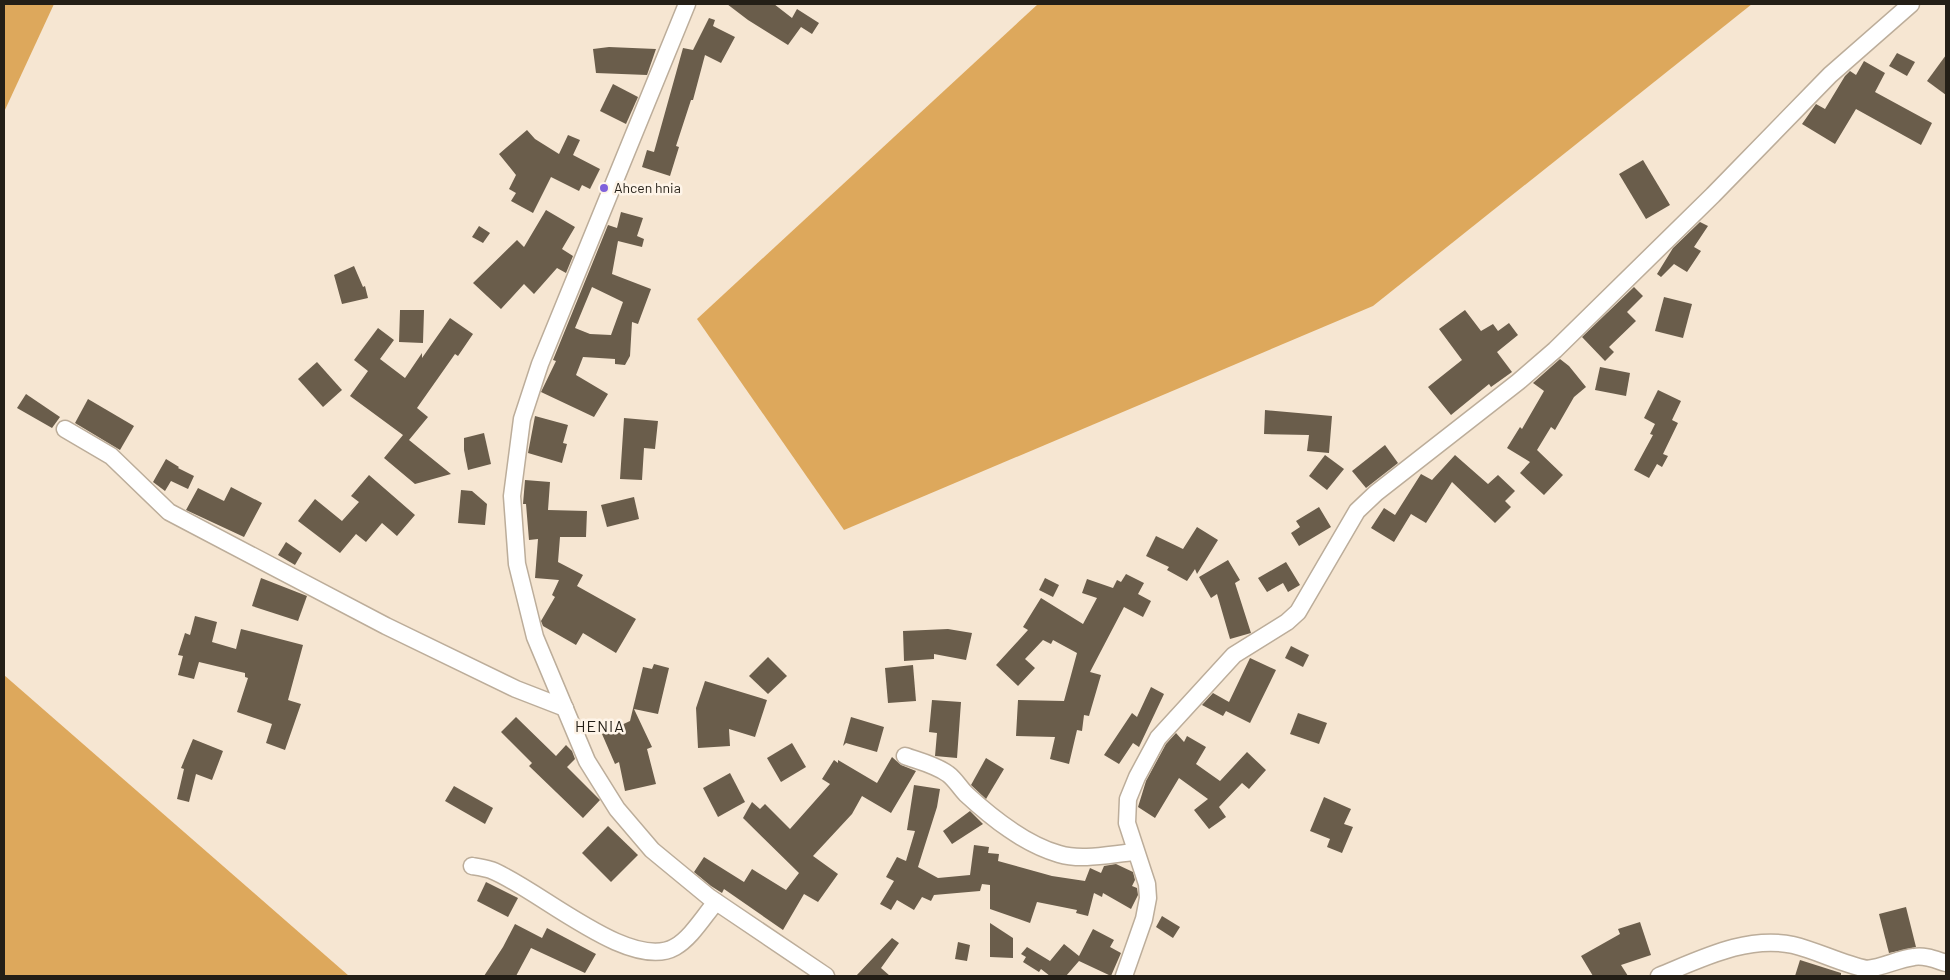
<svg xmlns="http://www.w3.org/2000/svg" width="1950" height="980" font-family="Barlow,sans-serif">
  <style>
    .forest { fill: #dda85c }
    .building { fill: #6a5d4b; fill-rule: evenodd }
    .lines { fill: none; stroke-linecap: round; stroke-linejoin: round }
    .minor-casing { stroke: #bcad9a; stroke-width: 19 }
    .minor { stroke: #fff; stroke-width: 16 }
    .poi-dot { fill: #7f61db; stroke: #fef4e8; stroke-width: 2 }
    .labels { text-anchor: middle; stroke-width: 5; stroke-linejoin: round; paint-order: stroke }
    .poi-label { font-size: 14px; fill: #241f17; stroke: #fef4e8; text-anchor: start }
    .quarter-label { font-size: 16px; letter-spacing: 1px; fill: #241f17; stroke: #fef4e8 }
  </style>
  <rect width="100%" height="100%" fill="#f6e6d2"/>
  <g class="forest">
    <polygon points="4,4 54,4 4,112"/>
    <polygon points="1038,4 1752,4 1373,306 844,530 697,319"/>
    <polygon points="4,675 349,976 4,976"/>
  </g>
  <g class="building">
    <polygon points="727,4 774,4 792,18 797,9 819,23 812,34 801,27 788,45 748,20"/>
    <polygon points="709,18 715,20 713,26 735,37 721,63 705,55 693,100 691,100 676,146 679,147 670,176 642,167 647,150 654,152 683,48 693,50"/>
    <polygon points="609,47 656,49 647,75 596,73 593,49"/>
    <polygon points="1897,53 1915,62 1907,76 1889,66"/>
    <polygon points="1946,55 1946,95 1927,81"/>
    <polygon points="1864,61 1885,73 1875,92 1932,123 1921,145 1856,109 1835,144 1802,124 1816,104 1825,109 1845,76 1850,71 1856,75"/>
    <polygon points="613,84 638,97 626,124 600,111"/>
    <polygon points="527,130 535,139 559,154 568,135 580,140 573,155 600,169 590,189 582,185 579,191 551,177 533,213 511,201 516,193 509,189 516,175 499,154"/>
    <polygon points="1643,160 1670,205 1646,219 1619,174"/>
    <polygon points="546,210 575,227 562,249 573,256 566,273 557,268 534,294 524,284 501,309 473,283 517,240 524,247"/>
    <path d="M621 212 643 218 637 236 644 239 642 247 618 241 612 274 651 289 638 324 632 322 630 356 625 365 615 364V359L583 357 576 375 608 394 594 417 541 392 556 361 553 360 608 225 617 228ZM592 287 623 302 611 335 590 334 575 328Z"/>
    <polygon points="1700,222 1708,226 1694,247 1701,251 1687,272 1674,264 1661,277 1657,274 1673,248"/>
    <polygon points="479,226 490,233 483,243 472,237"/>
    <polygon points="354,266 363,287 365,286 368,298 342,304 334,275"/>
    <polygon points="1634,287 1643,296 1627,312 1636,321 1609,347 1614,352 1605,361 1582,337"/>
    <polygon points="1664,297 1692,304 1683,338 1655,331"/>
    <polygon points="400,310 424,310 423,343 399,342"/>
    <polygon points="1465,310 1481,331 1493,324 1498,331 1509,323 1518,335 1497,352 1512,372 1491,387 1489,384 1451,415 1428,387 1462,360 1439,329"/>
    <polygon points="450,318 473,334 458,356 455,354 417,408 428,417 409,440 451,474 415,484 384,458 403,435 350,396 368,371 354,360 378,328 394,340 380,359 405,378 422,353 422,358"/>
    <polygon points="1560,359 1569,366 1586,387 1574,397 1555,430 1551,427 1537,450 1563,475 1544,495 1520,473 1530,462 1507,448 1520,427 1522,429 1544,391 1533,383"/>
    <polygon points="317,362 342,390 323,407 298,379"/>
    <polygon points="1600,367 1630,373 1626,396 1595,390"/>
    <polygon points="1658,390 1681,401 1672,420 1678,423 1663,454 1668,456 1662,467 1657,464 1649,478 1634,470 1653,435 1650,434 1655,424 1644,418"/>
    <polygon points="26,394 60,417 52,428 17,408"/>
    <polygon points="88,399 134,426 120,450 75,423"/>
    <polygon points="1265,410 1332,416 1329,453 1307,451 1309,435 1264,434"/>
    <polygon points="535,416 568,425 563,443 567,444 562,463 528,453"/>
    <polygon points="624,418 658,421 655,449 644,448 642,480 620,479"/>
    <polygon points="484,433 491,464 468,470 464,450 464,438"/>
    <polygon points="1385,445 1398,463 1366,488 1352,471"/>
    <polygon points="1325,455 1344,469 1327,490 1309,476"/>
    <polygon points="1455,455 1488,484 1498,475 1515,491 1505,501 1511,507 1495,523 1452,482 1426,523 1411,514 1394,542 1371,528 1384,508 1395,515 1421,474 1432,480"/>
    <polygon points="166,459 179,467 178,468 194,476 188,489 171,481 165,491 153,482"/>
    <polygon points="369,475 415,515 397,536 382,523 366,542 356,534 340,553 298,521 315,499 342,521 359,502 351,496"/>
    <polygon points="525,480 550,482 548,510 587,511 586,537 560,537 558,562 583,575 577,586 636,619 616,653 583,633 576,645 543,626 541,621 555,597 552,595 559,580 535,578 538,539 529,540 526,504 523,504"/>
    <polygon points="231,487 262,503 244,537 186,510 198,488 224,501"/>
    <polygon points="461,490 472,491 487,504 485,525 458,523"/>
    <polygon points="634,497 639,519 607,527 601,505"/>
    <polygon points="1319,507 1331,527 1299,546 1291,533 1300,527 1296,521"/>
    <polygon points="1197,527 1218,540 1197,574 1195,569 1187,581 1167,570 1169,567 1146,556 1156,536 1183,549"/>
    <polygon points="286,542 302,553 295,565 278,555"/>
    <polygon points="1228,560 1240,580 1235,583 1251,633 1230,639 1217,594 1211,598 1199,577"/>
    <polygon points="1286,562 1300,585 1288,592 1283,583 1267,592 1258,578"/>
    <polygon points="1126,574 1144,583 1138,594 1151,601 1143,617 1124,607 1090,672 1101,675 1089,716 1084,715 1082,731 1077,730 1069,764 1050,759 1055,737 1016,736 1018,700 1064,701 1077,653 1053,640 1051,644 1043,640 1025,659 1035,668 1018,686 996,665 1028,630 1023,627 1041,598 1083,624 1097,598 1082,593 1087,579 1113,588 1117,580 1121,582"/>
    <polygon points="261,578 307,596 298,621 252,606"/>
    <polygon points="1045,578 1059,585 1053,597 1039,590"/>
    <polygon points="195,616 217,622 212,642 236,649 241,629 303,645 288,700 301,704 285,750 266,743 272,724 237,712 248,678 245,677 245,673 199,662 194,679 178,675 183,656 178,655 185,633 190,635"/>
    <polygon points="948,629 972,633 966,660 934,654 934,659 904,661 903,631"/>
    <polygon points="1291,646 1309,655 1303,667 1285,658"/>
    <polygon points="768,657 787,676 768,694 749,676"/>
    <polygon points="1250,658 1276,670 1250,723 1226,711 1223,716 1202,705 1213,693 1229,702"/>
    <polygon points="654,664 669,668 658,714 634,709 652,747 647,749 656,784 625,791 619,762 615,764 602,734 630,721 643,667 652,669"/>
    <polygon points="913,665 916,701 888,703 885,668"/>
    <polygon points="705,681 767,700 755,737 729,729 730,746 698,748 696,708"/>
    <polygon points="1151,687 1164,694 1139,747 1133,743 1119,764 1104,755 1132,713 1137,717"/>
    <polygon points="932,700 961,702 957,758 935,756 937,733 929,732"/>
    <polygon points="1298,713 1327,723 1319,744 1290,734"/>
    <polygon points="516,717 556,756 566,745 572,751 575,759 567,767 600,800 583,818 529,766 532,763 501,732"/>
    <polygon points="851,717 884,727 877,752 846,743 843,746"/>
    <polygon points="1176,733 1184,742 1187,736 1206,747 1196,764 1220,781 1247,752 1266,770 1249,789 1242,783 1219,807 1226,817 1209,829 1194,810 1208,799 1179,778 1155,818 1138,807 1146,781 1166,744"/>
    <polygon points="193,739 223,751 212,780 196,774 189,802 177,799 184,769 181,768"/>
    <polygon points="792,743 806,767 781,782 767,758"/>
    <polygon points="892,757 901,765 916,771 891,813 862,796 852,814 813,856 838,874 818,902 804,894 783,930 724,889 722,893 711,886 694,872 704,857 744,882 752,869 786,890 799,873 743,818 752,802 760,809 765,804 790,829 830,784 822,779 834,760 838,763 838,760 877,783"/>
    <polygon points="986,758 1004,769 986,799 971,785"/>
    <polygon points="730,773 745,802 718,817 703,788"/>
    <polygon points="914,785 940,789 937,807 918,867 938,878 970,875 974,845 989,847 988,853 999,854 998,861 1052,876 1085,881 1090,868 1101,873 1104,866 1116,864 1133,872 1135,880 1132,886 1137,888 1138,895 1131,909 1103,893 1102,897 1094,893 1088,916 1076,913 1077,910 1037,902 1030,923 990,909 990,885 982,884 980,891 934,895 931,901 922,897 914,910 897,900 891,910 880,904 894,881 886,877 897,857 906,861 915,831 907,830"/>
    <polygon points="454,786 493,808 485,824 445,801"/>
    <polygon points="1324,797 1351,809 1344,824 1353,827 1342,853 1327,847 1330,839 1310,831"/>
    <polygon points="970,811 983,824 952,844 943,831"/>
    <polygon points="608,826 638,855 611,882 582,853"/>
    <polygon points="486,882 518,898 508,917 477,901"/>
    <polygon points="1906,907 1916,947 1889,953 1879,914"/>
    <polygon points="1162,916 1180,927 1173,938 1156,927"/>
    <polygon points="1640,922 1651,955 1621,965 1628,976 1593,976 1581,956 1620,934 1618,929"/>
    <polygon points="990,923 1013,938 1013,958 990,957"/>
    <polygon points="515,924 542,938 547,928 596,954 585,973 531,948 516,976 484,976 503,947"/>
    <polygon points="1093,929 1114,940 1110,947 1121,953 1111,976 1079,961 1066,976 1050,976 1041,969 1039,972 1023,962 1026,957 1021,954 1027,947 1050,961 1064,944 1079,956"/>
    <polygon points="892,938 899,943 881,968 890,976 856,976"/>
    <polygon points="958,942 970,945 967,961 955,959"/>
    <polygon points="1800,960 1841,973 1841,976 1795,976"/>
  </g>
  <g class="lines">
    <g class="minor-casing">
      <g id="minor">
        <polyline points="687,4 540,364 522,419 512,496 517,564 535,637 587,761 617,809 652,850 709,897 826,976"/>
        <polyline points="65,429 111,456 169,512 386,626 516,689 565,708"/>
        <path d="M905 756C919 761 936 765 948 774 955 779 960 788 966 794 992 818 1024 844 1059 854 1082 861 1111 854 1135 852"/>
        <path d="M472 866C478 867 485 868 491 870 536 887 630 973 675 947 691 938 704 916 716 902"/>
        <polyline points="1124,976 1144,919 1148,898 1147,884 1127,823 1128,799 1137,777 1158,738 1234,655 1287,622 1298,612 1357,511 1376,493 1518,382 1555,350 1713,195 1830,75 1911,4"/>
        <path d="M1659 976C1701 959 1747 935 1793 945 1818 951 1842 964 1867 969 1884 967 1898 959 1914 957 1925 955 1936 960 1946 963"/>
      </g>
    </g>
    <use href="#minor" class="minor"/>
  </g>
  <circle class="poi-dot" cx="604" cy="188" r="5"/>
  <g class="labels">
    <g class="poi-label">
      <text x="614" y="193">Ahcen hnia</text>
    </g>
    <g class="quarter-label">
      <text x="600" y="732">HENIA</text>
    </g>
  </g>
  <rect width="1950" height="980" fill="none" stroke="#241f17" stroke-width="10"/>
</svg>
